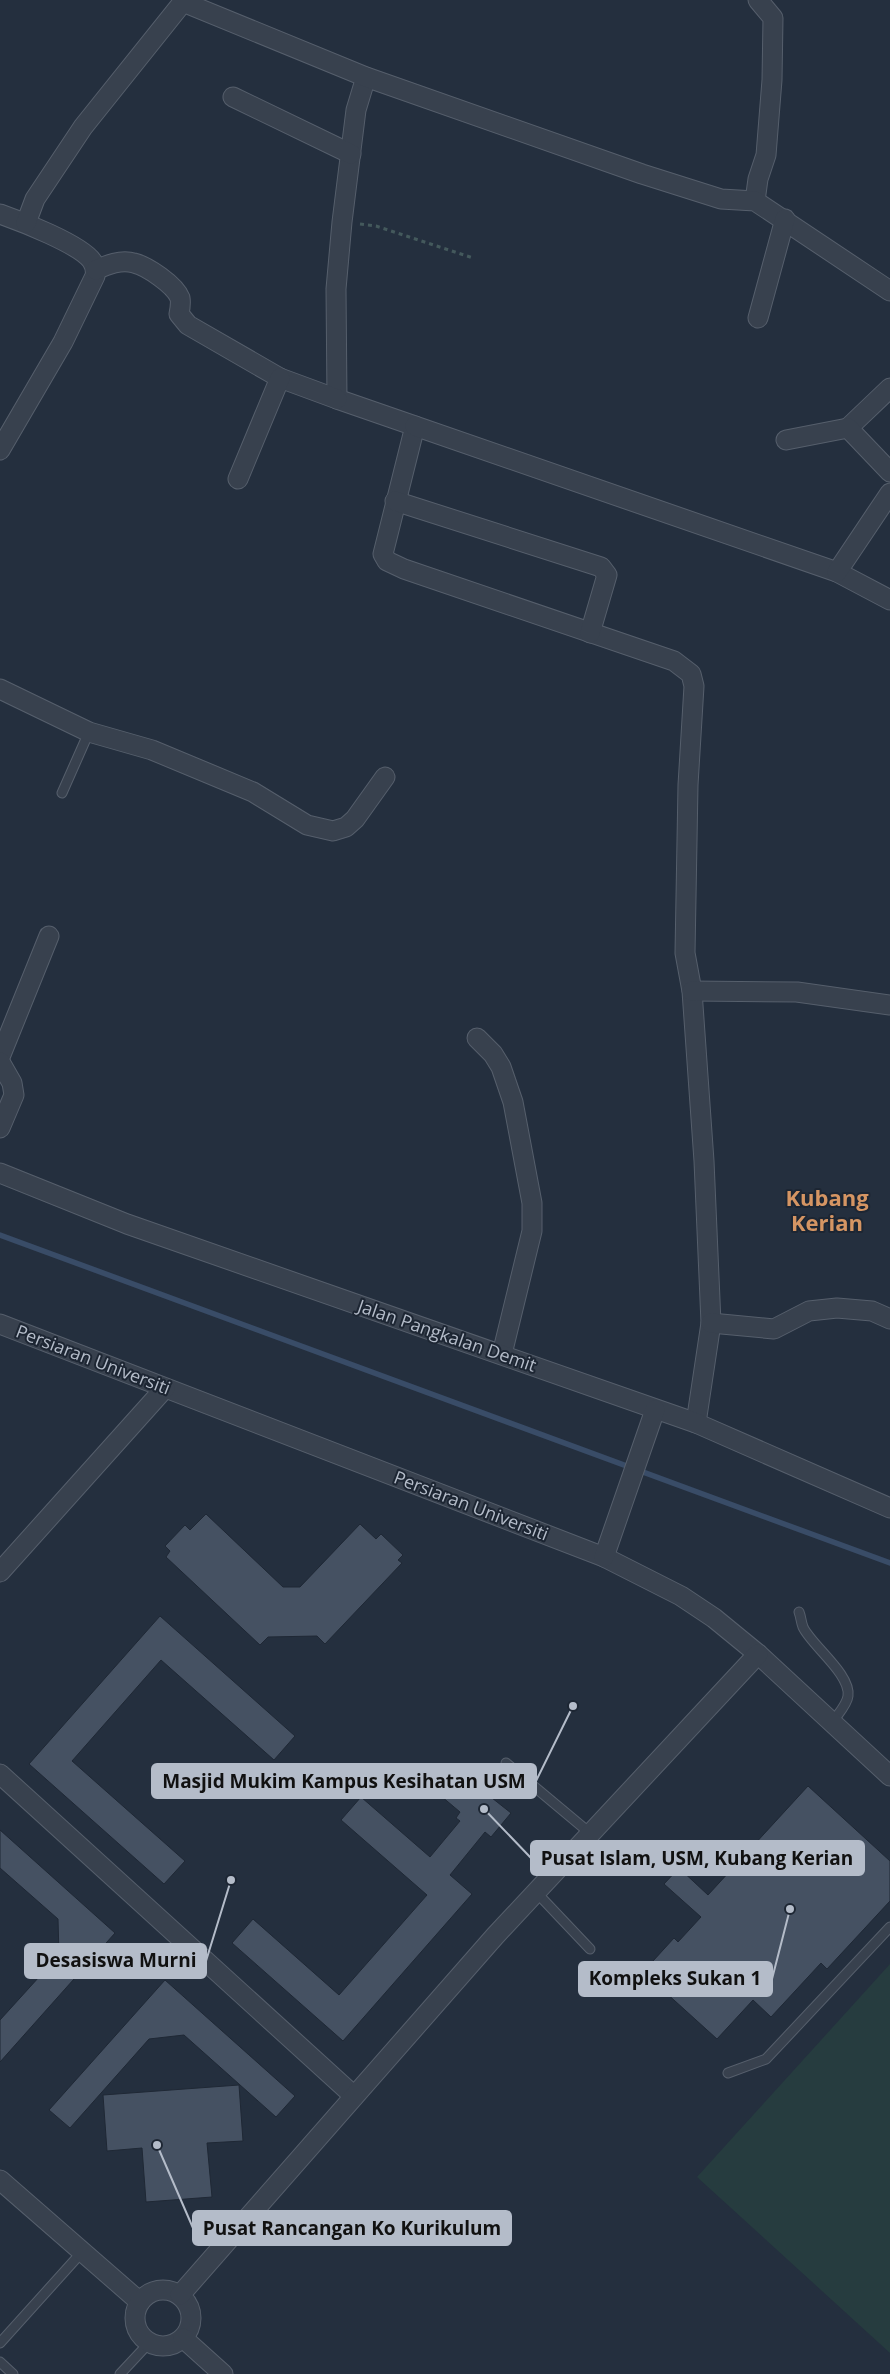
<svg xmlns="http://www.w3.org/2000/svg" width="890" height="2374" font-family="'Open Sans',sans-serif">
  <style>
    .green { fill: #263c3f }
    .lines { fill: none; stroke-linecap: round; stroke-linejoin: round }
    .stream { stroke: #394c67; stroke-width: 5.5 }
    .building { fill: #455162; stroke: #1f2835 }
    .lane-casing { stroke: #565f6c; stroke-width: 11 }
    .street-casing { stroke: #565f6c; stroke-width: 21 }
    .path { stroke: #44595c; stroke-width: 3; stroke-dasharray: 4 4; stroke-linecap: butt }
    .lane { stroke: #38414e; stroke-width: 9 }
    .street { stroke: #38414e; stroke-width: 19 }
    .labels { text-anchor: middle; stroke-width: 4; stroke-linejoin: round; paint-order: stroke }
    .street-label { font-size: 18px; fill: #b4bcc9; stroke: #1d2633 }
    .district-label { font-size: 22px; font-weight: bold; fill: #d59563; stroke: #1d2633 }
    .leader { fill: none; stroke: #b4bcc9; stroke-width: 2 }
    .callout-dot { fill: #b4bcc9; stroke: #1d2633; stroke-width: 2 }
    .callout { fill: #b4bcc9; stroke: #b4bcc9; stroke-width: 2 }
    .callout-label { font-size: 19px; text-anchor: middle; font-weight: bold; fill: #111 }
  </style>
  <rect width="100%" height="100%" fill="#242f3e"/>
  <polygon class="green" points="890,1964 890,2353 697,2177"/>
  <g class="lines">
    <polyline class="stream" points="0,1235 890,1563"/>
  </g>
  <g class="building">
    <polygon points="206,1514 283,1587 300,1587 360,1524 376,1539 381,1534 403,1555 398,1560 402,1563 325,1644 317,1636 268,1637 260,1645 166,1557 170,1551 165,1546 185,1525 190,1530"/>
    <polygon points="160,1616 295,1736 274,1760 161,1660 72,1761 185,1861 164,1884 29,1764"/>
    <polygon points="458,1776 484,1798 487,1794 511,1813 491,1837 485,1832 450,1875 472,1894 343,2041 232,1943 253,1919 339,1995 427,1895 341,1820 361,1797 430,1857 460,1821 456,1818 460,1812 441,1796"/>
    <polygon points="808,1786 890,1861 890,1901 827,1969 821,1963 771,2017 753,2000 717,2039 643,1972 674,1938 678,1942 701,1917 664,1884 679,1868 708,1895"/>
    <polygon points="0,1830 115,1933 0,2062 0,2020 59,1955 58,1919 0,1868"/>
    <polygon points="165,1980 295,2096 276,2117 184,2035 149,2039 70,2128 49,2110"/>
    <polygon points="239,2085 243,2141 207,2143 212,2197 146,2202 142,2148 107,2151 103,2095"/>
  </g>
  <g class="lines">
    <g class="lane-casing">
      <g id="lane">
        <polyline points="62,793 89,732"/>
        <path d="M799 1612C801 1617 801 1622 803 1627 811 1645 851 1674 848 1696 847 1705 837 1715 832 1723"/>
        <polyline points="506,1763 591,1834"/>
        <polyline points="536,1892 590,1949"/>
        <polyline points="728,2073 766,2059 890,1927"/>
        <polyline points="0,2343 82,2252"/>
        <polyline points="0,2362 13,2374"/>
        <polyline points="120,2374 149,2343"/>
      </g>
    </g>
    <g class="street-casing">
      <g id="street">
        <polyline points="366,77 356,110 342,222 336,289 337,399 415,426 383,554 387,561 404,569 674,661 691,674 694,686 688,785 685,953 692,991 704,1161 711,1323 696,1423"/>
        <polyline points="233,97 351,154"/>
        <polyline points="755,201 758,179 766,155 772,80 773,18 758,0"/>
        <path d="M0 214C20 221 80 244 92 261 95 266 96 271 95 276L63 342 0 450"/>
        <polyline points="26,223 35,199 83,127 183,2 366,77 642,174 721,199 755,201 890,291"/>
        <path d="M96 270C107 265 121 259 134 263 147 266 175 285 180 298 181 303 180 309 179 314L188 325 280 378 337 399"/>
        <polyline points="758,318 785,219"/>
        <polyline points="415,426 837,572 890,600"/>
        <polyline points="848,428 890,388"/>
        <polyline points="786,440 848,428 890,472"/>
        <polyline points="238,479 280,378"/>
        <polyline points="395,501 601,567 607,575 590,633"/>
        <polyline points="837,572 890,493"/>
        <polyline points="0,689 89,732 152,750 253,792 307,825 333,831 346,827 355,819 385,777"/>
        <polyline points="692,991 797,992 890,1005"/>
        <polyline points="477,1038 493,1054 501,1067 513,1102 532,1203 532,1231 502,1354"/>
        <polyline points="0,1057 49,936"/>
        <polyline points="0,1062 12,1083 14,1095 0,1128"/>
        <polyline points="0,1173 127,1224 696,1423 890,1508"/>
        <polyline points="711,1323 774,1329 809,1311 837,1308 872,1311 890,1319"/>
        <polyline points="0,1324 604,1557 681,1596 714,1618 758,1654 890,1776"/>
        <polyline points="604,1557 655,1410"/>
        <polyline points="0,1572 165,1388"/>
        <polyline points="0,1774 354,2096"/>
        <polyline points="0,2180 140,2302"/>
        <circle cx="163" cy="2318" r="28"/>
        <polyline points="180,2295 495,1936 758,1654"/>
        <polyline points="183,2338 223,2374"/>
      </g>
    </g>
    <polyline class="path" points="360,224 376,226 473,258"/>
    <use href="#lane" class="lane"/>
    <use href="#street" class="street"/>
  </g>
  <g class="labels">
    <g class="street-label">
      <text transform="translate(447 1336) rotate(19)" y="6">Jalan Pangkalan Demit</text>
      <text transform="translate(93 1360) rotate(21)" y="6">Persiaran Universiti</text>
      <text transform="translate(471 1506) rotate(21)" y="6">Persiaran Universiti</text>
    </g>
    <g class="district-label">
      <text x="827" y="1206">Kubang<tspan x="827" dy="25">Kerian</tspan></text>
    </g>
  </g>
  <path class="leader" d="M573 1706L536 1781M484 1809L531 1858M231 1880L206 1961M790 1909L772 1979M157 2145L193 2228"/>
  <g class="callout-dot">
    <circle cx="573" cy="1706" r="5"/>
    <circle cx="484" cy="1809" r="5"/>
    <circle cx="231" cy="1880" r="5"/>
    <circle cx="790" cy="1909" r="5"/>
    <circle cx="157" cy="2145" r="5"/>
  </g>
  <g class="callout">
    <rect x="152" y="1764" width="384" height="34" rx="5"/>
    <rect x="531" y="1841" width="333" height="34" rx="5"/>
    <rect x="25" y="1944" width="181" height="34" rx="5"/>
    <rect x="579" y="1962" width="193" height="34" rx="5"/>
    <rect x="193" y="2211" width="318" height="34" rx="5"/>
  </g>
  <g class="callout-label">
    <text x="344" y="1788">Masjid Mukim Kampus Kesihatan USM</text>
    <text x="697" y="1865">Pusat Islam, USM, Kubang Kerian</text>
    <text x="116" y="1967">Desasiswa Murni</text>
    <text x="675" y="1985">Kompleks Sukan 1</text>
    <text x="352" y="2235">Pusat Rancangan Ko Kurikulum</text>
  </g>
</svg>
